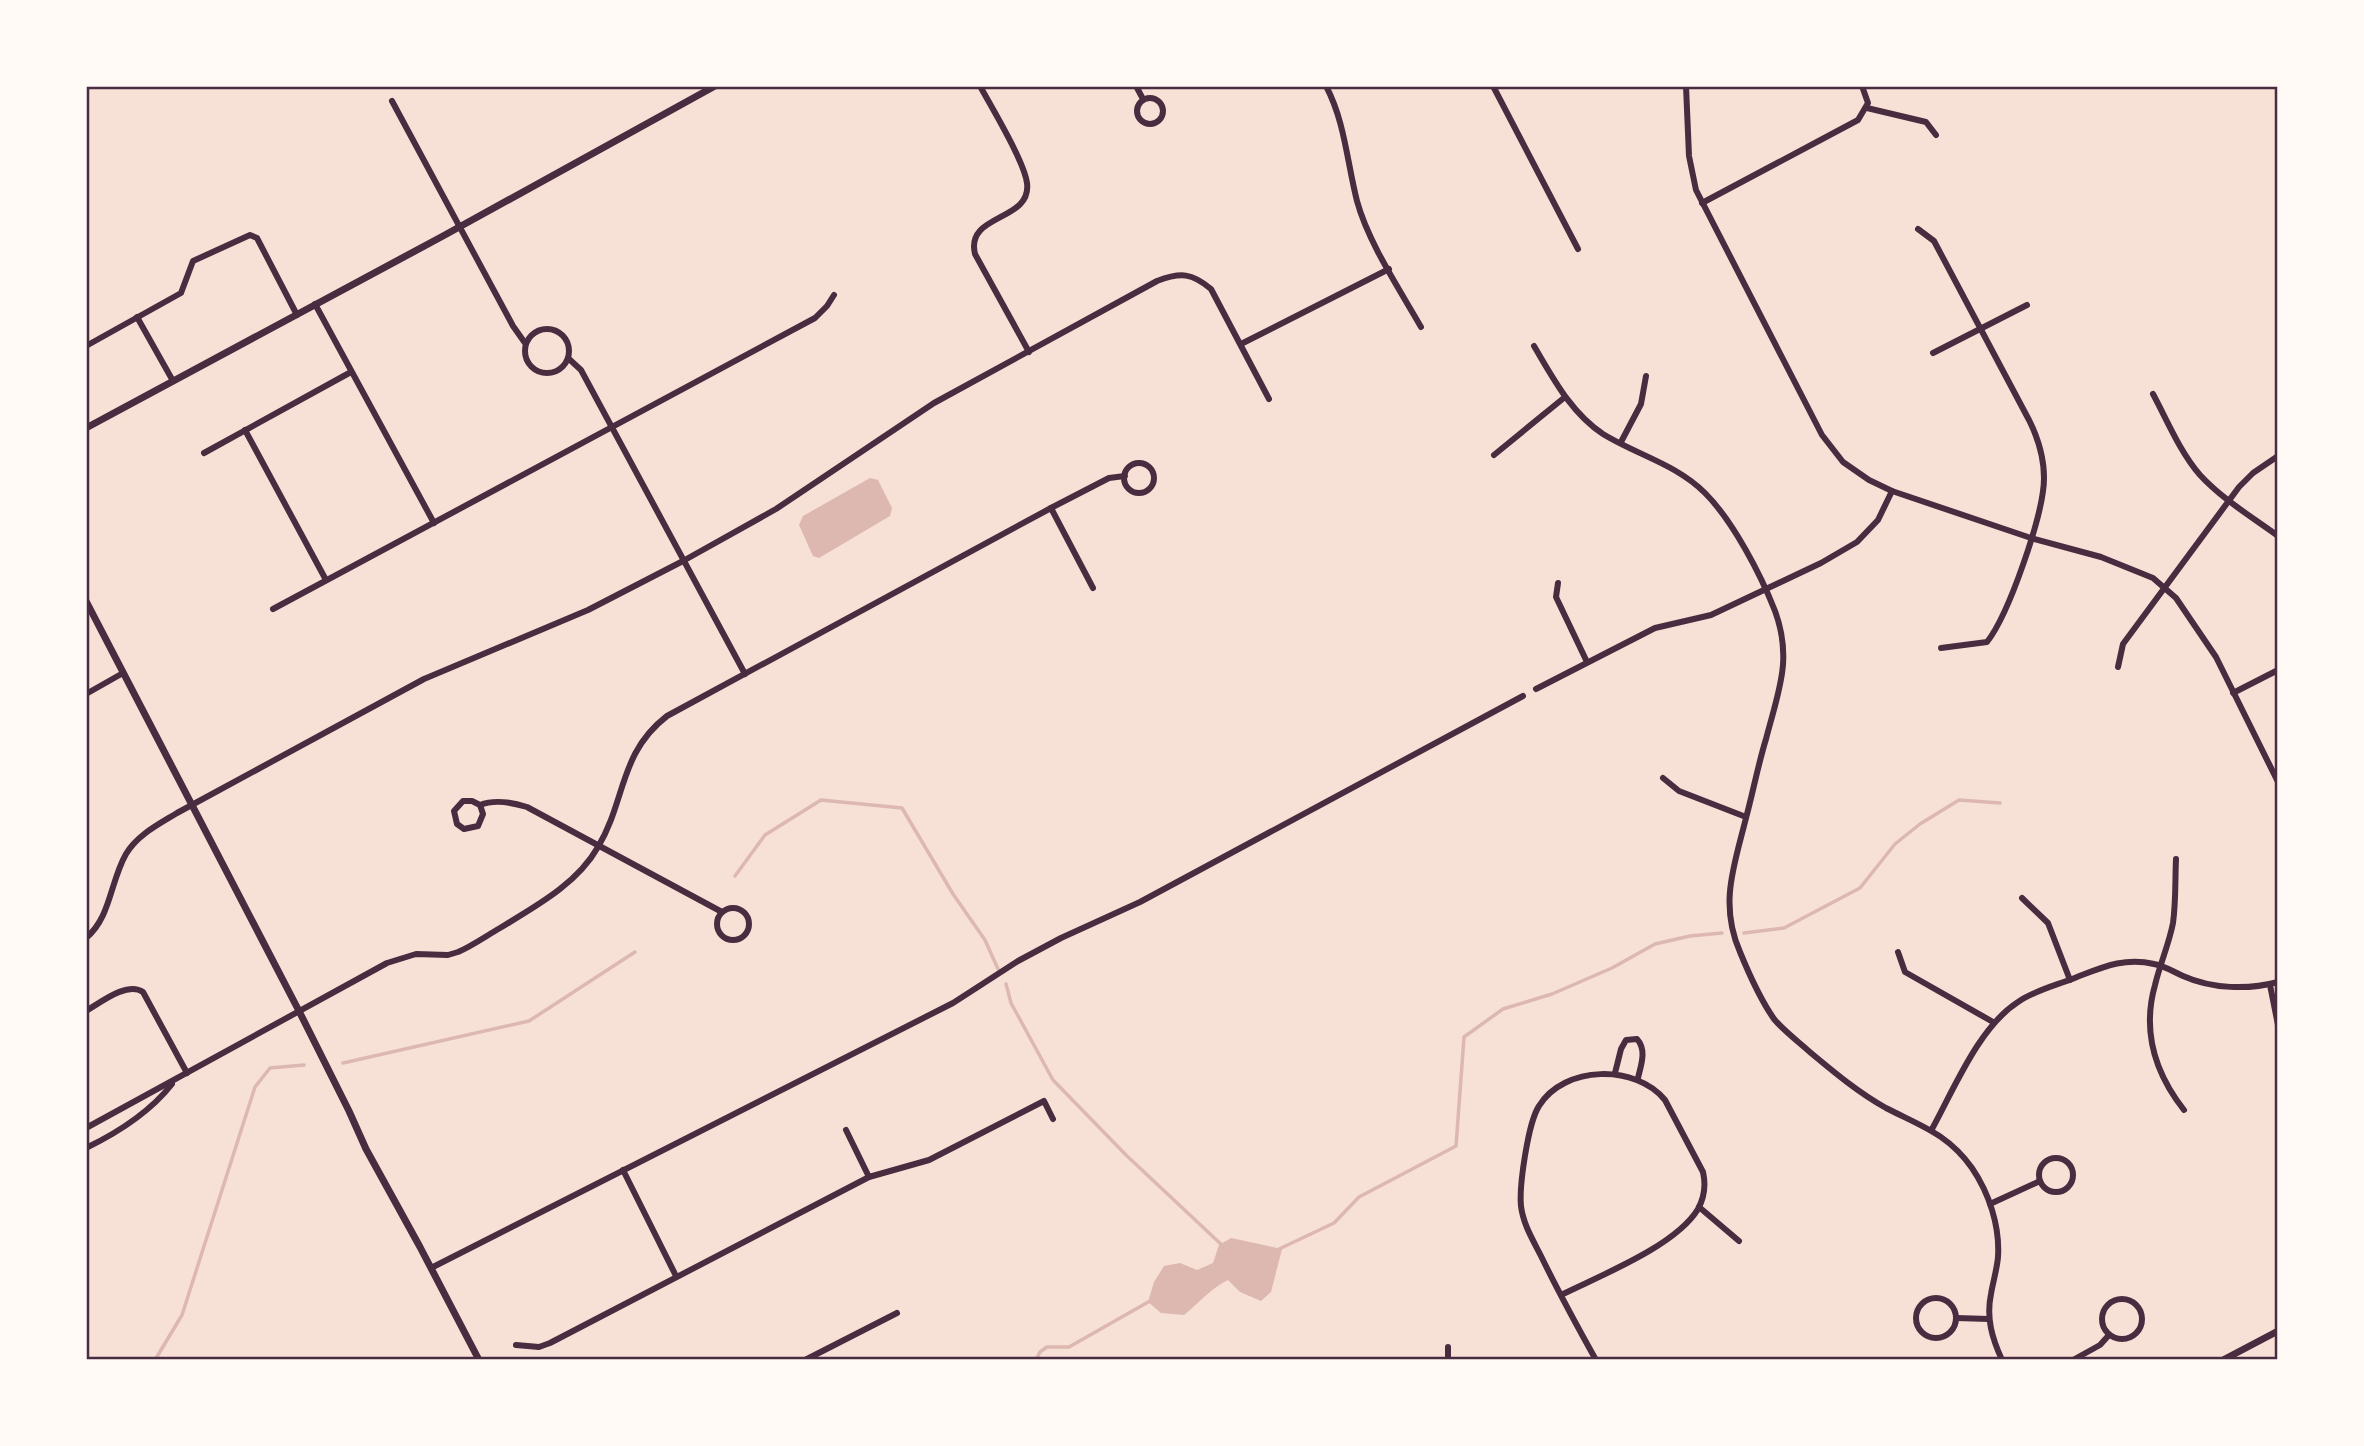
<svg xmlns="http://www.w3.org/2000/svg" width="2364" height="1446" font-family="Inter,sans-serif">
  <style>
    .water { fill: #dcb8b0 }
    .lines { fill: none; stroke-linecap: round; stroke-linejoin: round }
    .stream { stroke: #dcb8b0; stroke-width: 3.5 }
    .minor { stroke: #4a2c40; stroke-width: 6 }
    .tertiary { stroke: #4a2c40; stroke-width: 7 }
    .neatline { fill: none; stroke: #4a2c40; stroke-width: 2.5 }
  </style>
  <rect width="100%" height="100%" fill="#f7e1d7"/>
  <g class="water">
    <polygon points="870,478 878,480 892,508 890,516 819,558 813,556 799,525 803,516"/>
    <path d="M1231 1238 1282 1249 1271 1292 1261 1301 1240 1292 1228 1280C1211 1288 1199 1303 1184 1315L1161 1313 1148 1302 1154 1282 1164 1266 1180 1263 1197 1270 1213 1263 1219 1245Z"/>
  </g>
  <g class="lines">
    <g class="stream">
      <polyline points="735,876 765,835 821,800 902,808 953,894 985,940 998,969"/>
      <polyline points="1744,933 1784,928 1860,888 1895,844 1920,824 1959,800 2000,803"/>
      <polyline points="1006,984 1011,1003 1053,1080 1126,1155 1224,1247"/>
      <polyline points="343,1063 529,1021 635,952"/>
      <polyline points="1277,1250 1334,1223 1359,1197 1456,1146 1464,1037 1503,1009 1552,994 1612,968 1655,944 1690,936 1722,933"/>
      <polyline points="155,1360 182,1315 255,1087 270,1068 304,1065"/>
      <polyline points="1036,1360 1040,1352 1047,1347 1069,1347 1150,1301"/>
    </g>
    <g class="minor">
      <path d="M980 86C992 108 1024 161 1027 183 1032 222 965 213 975 254L1029 352"/>
      <polyline points="1136,86 1143,99"/>
      <path d="M1326 86C1345 122 1347 162 1357 201 1368 242 1400 290 1421 327"/>
      <polyline points="1493,86 1578,249"/>
      <polyline points="1686,86 1689,156 1696,190 1822,435 1843,462 1869,480 1892,491 2031,538 2101,557 2153,578 2176,598 2216,657 2278,782"/>
      <circle cx="1150" cy="111" r="13"/>
      <polyline points="392,101 513,326 525,343"/>
      <polyline points="1867,108 1926,122 1936,135"/>
      <polyline points="1702,203 1858,120 1868,103 1862,86"/>
      <path d="M1918 229 1934 241 2029 420C2038 438 2044 457 2044 478 2044 513 2009 614 1987 642L1941 648"/>
      <polyline points="315,304 434,523"/>
      <polyline points="137,317 173,381"/>
      <circle cx="547" cy="351" r="22"/>
      <polyline points="1241,344 1389,269"/>
      <polyline points="86,346 181,293 193,261 250,235 257,238 297,315"/>
      <path d="M1534 346C1553 378 1571 413 1603 434 1637 455 1676 464 1705 493 1733 521 1761 575 1775 611 1793 660 1778 692 1766 739 1758 765 1753 792 1746 818 1734 866 1719 904 1740 952 1749 974 1760 999 1774 1019 1784 1031 1799 1042 1811 1053 1835 1073 1859 1093 1886 1108 1921 1126 1948 1134 1972 1168 1989 1193 2000 1226 1998 1257 1997 1269 1993 1282 1991 1294 1986 1318 1992 1338 2002 1360"/>
      <polyline points="1933,353 2027,305"/>
      <polyline points="568,358 581,370 745,674"/>
      <path d="M2153 394C2167 420 2180 452 2200 475 2222 499 2252 517 2278 536"/>
      <polyline points="245,430 326,580"/>
      <polyline points="1621,442 1641,404 1646,376"/>
      <polyline points="204,453 351,372"/>
      <polyline points="1494,455 1565,397"/>
      <circle cx="1139" cy="478" r="15"/>
      <polyline points="1051,508 1093,588"/>
      <polyline points="1558,583 1556,597 1587,662"/>
      <polyline points="273,609 815,318 827,306 834,295"/>
      <polyline points="2118,667 2123,644 2239,487 2253,473 2278,456"/>
      <polyline points="1536,689 1655,628 1711,615 1821,563 1857,542 1878,520 1892,491"/>
      <polyline points="2233,693 2278,670"/>
      <polyline points="86,694 123,673"/>
      <polyline points="1663,778 1679,791 1746,817"/>
      <path d="M480 805 483 814 478 826 464 829 457 824 454 811 463 801H472L480 805C495 799 511 802 527 807L722 912"/>
      <path d="M2176 859C2175 880 2176 902 2173 923 2169 944 2160 964 2155 985 2142 1031 2155 1073 2184 1110"/>
      <polyline points="2022,898 2048,923 2070,980"/>
      <circle cx="733" cy="924" r="16"/>
      <path d="M86 938C111 917 110 882 126 854 137 835 159 824 177 813L424 679 588 610 683 561 776 509 934 403 1157 281C1181 272 1192 273 1211 289L1269 399"/>
      <polyline points="1898,952 1905,972 1993,1022"/>
      <polyline points="2270,985 2278,1025"/>
      <path d="M86 1011C100 1003 127 981 143 992L187 1073"/>
      <path d="M1615 1073 1621 1049 1626 1040 1637 1039C1647 1050 1641 1065 1638 1078"/>
      <path d="M86 1128 387 963 416 954 448 955 458 952C472 946 486 936 500 928 536 906 577 884 598 847 626 800 619 753 667 716L1051 508 1109 478 1125 476"/>
      <path d="M1932 1129C1954 1089 1979 1027 2018 1002 2035 990 2058 985 2077 977 2103 967 2125 957 2154 964 2165 966 2174 972 2183 976 2212 989 2248 990 2278 982"/>
      <polyline points="846,1130 869,1177"/>
      <path d="M86 1148C117 1133 150 1112 172 1084"/>
      <circle cx="2056" cy="1175" r="17"/>
      <polyline points="623,1170 676,1276"/>
      <polyline points="1990,1204 2040,1181"/>
      <polyline points="1699,1207 1739,1241"/>
      <polyline points="431,1268 953,1003 1018,961 1061,938 1140,902 1523,696"/>
      <path d="M1561 1295C1599 1276 1676 1246 1698 1209 1704 1198 1706 1185 1703 1172L1665 1100C1636 1064 1564 1065 1539 1106 1528 1123 1519 1186 1521 1206 1523 1224 1533 1240 1541 1256 1558 1291 1577 1326 1596 1360"/>
      <circle cx="1936" cy="1318" r="20"/>
      <circle cx="2122" cy="1319" r="20"/>
      <polyline points="1956,1318 1989,1319"/>
      <polyline points="516,1345 539,1347 550,1343 869,1177 929,1160 1044,1101 1053,1119"/>
      <polyline points="805,1360 897,1313"/>
      <polyline points="1448,1360 1448,1347"/>
      <polyline points="2073,1360 2100,1345 2109,1335"/>
    </g>
    <g class="tertiary">
      <polyline points="86,428 443,236 715,86"/>
      <polyline points="86,601 299,1011 349,1111 366,1149 420,1247 479,1360"/>
      <polyline points="2223,1360 2278,1331"/>
    </g>
  </g>
  <rect width="2364" height="1446" fill="none" stroke="#fffaf5" stroke-width="175"/>
  <rect x="88" y="88" width="2188" height="1270" class="neatline"/>
</svg>
